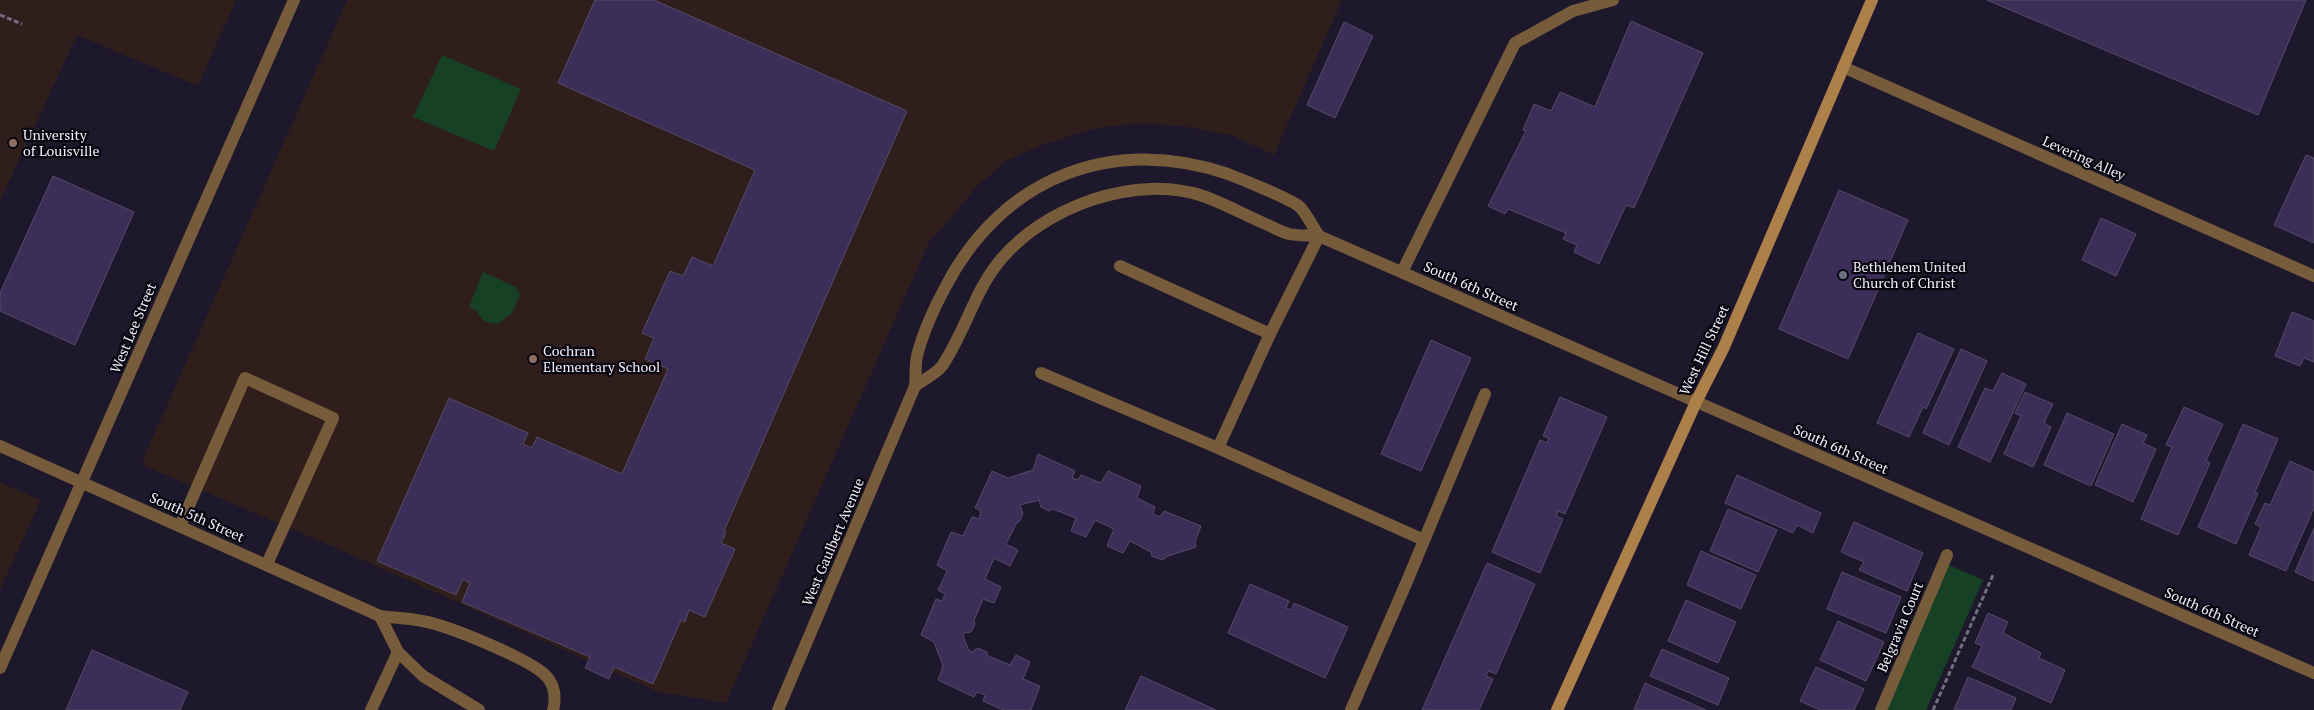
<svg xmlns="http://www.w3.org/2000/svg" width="2314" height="710" font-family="'PT Serif',serif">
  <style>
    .education { fill: #301e1c }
    .green { fill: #174125 }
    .building { fill: #3b2e58; stroke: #534c65 }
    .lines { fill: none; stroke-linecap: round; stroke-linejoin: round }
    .path { stroke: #726d7f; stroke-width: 3; stroke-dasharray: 5 2.5; stroke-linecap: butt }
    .lane { stroke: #775c3b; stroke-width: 12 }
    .street { stroke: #775c3b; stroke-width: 12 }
    .secondary { stroke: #ac8048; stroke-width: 12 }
    .education-dot { fill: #8d6e63; stroke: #07050e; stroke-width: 2 }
    .worship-dot { fill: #6b7280; stroke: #07050e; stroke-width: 2 }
    .labels { text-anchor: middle; stroke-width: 4.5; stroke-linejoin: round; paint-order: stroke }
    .poi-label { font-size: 14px; fill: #f3effe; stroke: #07050e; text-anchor: start }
    .street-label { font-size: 14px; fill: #f3effe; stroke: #07050e }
  </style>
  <rect width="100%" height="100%" fill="#1e182d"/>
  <g class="education">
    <polygon points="0,0 236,0 198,86 77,35 0,201"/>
    <polygon points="347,0 1342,0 1274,155 1231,135 1182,126 1138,123 1092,129 1042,145 1006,161 976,187 939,232 930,240 726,703 658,692 327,544 145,466 143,459"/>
    <polygon points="0,482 41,500 0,590"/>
  </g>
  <g class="green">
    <polygon points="442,55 521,89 494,151 413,117"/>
    <path d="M483 272 516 287 520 295 512 313 498 324C487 323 481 321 477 311L469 307Z"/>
    <polygon points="1949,565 1983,580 1926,710 1885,710"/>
  </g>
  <g class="building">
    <polygon points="595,0 654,0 907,111 724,531 726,532 721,543 735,549 705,617 689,610 685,622 681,620 653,684 614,667 609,679 585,668 590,657 462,602 470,583 463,579 456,595 377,561 449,398 528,433 523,444 532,448 537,437 622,474 668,369 645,359 654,338 642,333 670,271 683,276 692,257 713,266 755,170 558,83"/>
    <polygon points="1987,0 2306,0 2258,115"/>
    <polygon points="1631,21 1703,53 1634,208 1626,205 1599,264 1574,252 1577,245 1563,239 1566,233 1508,209 1505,214 1488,206 1526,131 1523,130 1534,104 1551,111 1560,92 1595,107"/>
    <polygon points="1344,22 1373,36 1335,118 1307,105"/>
    <polygon points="2306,155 2314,158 2314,243 2274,225"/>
    <polygon points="53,176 134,212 75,345 0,311 0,293"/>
    <polygon points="1839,190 1908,220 1848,359 1779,329"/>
    <polygon points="2101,218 2136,234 2116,276 2082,260"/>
    <polygon points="2292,312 2314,321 2314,362 2304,358 2300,366 2275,356"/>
    <polygon points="1918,333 1954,349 1926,409 1923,407 1909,437 1877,423"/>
    <polygon points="1431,340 1471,358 1421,471 1381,454"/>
    <polygon points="1961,349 1987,361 1949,445 1923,433"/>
    <polygon points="2002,373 2026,384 1990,462 1958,447 1985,388 1993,391"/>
    <polygon points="2025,392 2053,404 2044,423 2051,427 2033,467 2004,454 2021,416 2015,413"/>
    <polygon points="1560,397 1607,417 1565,514 1558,511 1556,516 1563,519 1540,573 1492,552 1540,440 1547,443 1549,438 1543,436"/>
    <polygon points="2184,407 2223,424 2206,461 2210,463 2178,535 2141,519 2172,447 2166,445"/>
    <polygon points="2067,413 2114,434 2091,486 2044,465"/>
    <polygon points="2122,424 2147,435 2143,443 2156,449 2133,502 2095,485"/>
    <polygon points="2243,424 2278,439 2255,492 2258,493 2236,544 2198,527"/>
    <polygon points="1038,454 1075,471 1072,478 1078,480 1081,475 1101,483 1108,471 1141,486 1137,498 1155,507 1153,514 1160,517 1164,511 1201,526 1195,542 1196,547 1168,556 1162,560 1152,556 1151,552 1130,541 1123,553 1107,546 1114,529 1095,520 1086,537 1071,531 1076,518 1053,509 1049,511 1041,507 1039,500 1020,505 1023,514 1019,522 1016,524 1006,544 1018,550 1010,566 994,558 985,579 1001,587 994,603 983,599 974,620 975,624 971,632 964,633 963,636 969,651 972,652 978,648 987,652 988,656 1010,665 1016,655 1030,662 1023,679 1040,686 1031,710 1003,710 983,701 985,695 977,692 974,697 938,680 943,666 934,642 921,635 936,599 942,601 945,594 938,590 947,571 937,565 951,532 963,536 972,517 979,519 981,511 975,508 992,471 1008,478 1033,470"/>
    <polygon points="2290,461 2314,472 2314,508 2286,571 2249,555 2261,527 2255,524 2265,503 2270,505"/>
    <polygon points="1737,475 1821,513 1813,533 1797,525 1793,533 1725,503"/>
    <polygon points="1728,509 1777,530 1758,572 1710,551"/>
    <polygon points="1854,522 1923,553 1907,591 1859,570 1864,562 1841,552"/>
    <polygon points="2314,528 2314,581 2295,572"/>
    <polygon points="1701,551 1756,575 1741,609 1687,585"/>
    <polygon points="1487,563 1535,584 1496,674 1488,671 1486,676 1493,679 1479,710 1422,710"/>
    <polygon points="1842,572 1901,597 1886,633 1827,609"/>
    <polygon points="1250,584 1289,601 1286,608 1291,610 1294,603 1348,627 1325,678 1228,633"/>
    <polygon points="1686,600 1736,622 1718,663 1668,641"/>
    <polygon points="1988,613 2008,622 2003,633 2041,653 2039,658 2065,670 2051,703 1972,667 1982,646 1975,643"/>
    <polygon points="1838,621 1884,642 1866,681 1820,660"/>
    <polygon points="1662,649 1729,678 1718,705 1650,676"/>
    <polygon points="92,650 188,692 180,710 66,710"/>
    <polygon points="1816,667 1864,689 1854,710 1820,710 1800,701"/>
    <polygon points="1141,676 1216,710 1125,710"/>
    <polygon points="1968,677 2016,698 2011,710 1954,710"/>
    <polygon points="1645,683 1706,710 1634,710"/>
  </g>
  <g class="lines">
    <g class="path">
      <polyline points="0,15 22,24"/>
      <polyline points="1933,710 1993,575"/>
    </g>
    <g class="lane">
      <polyline points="1843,67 2314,276"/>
      <polyline points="1319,236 1270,334 1218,448 1424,540"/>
      <polyline points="1120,266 1270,334"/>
      <polyline points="1402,272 1515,43 1573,11 1613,0"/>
      <polyline points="1041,373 1218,448"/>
      <polyline points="180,526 245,378 333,418 267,564"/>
      <polyline points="371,710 398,652"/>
      <polyline points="1351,710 1408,579 1485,394"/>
    </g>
    <g class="street">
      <path d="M915 386C923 380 936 374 942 366 964 334 974 293 998 263 1042 207 1137 172 1206 197 1227 205 1247 216 1268 225 1274 228 1282 232 1289 234 1298 236 1309 235 1319 236L2314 673"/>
      <path d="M0 446 380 616C394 618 409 618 422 621 447 625 533 660 547 677 555 686 556 699 553 710"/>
      <polyline points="380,616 398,652 423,676 479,710"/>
      <polyline points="0,668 294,0"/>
      <path d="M778 710 915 386C916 377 915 365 917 356 923 332 934 308 946 286 1002 178 1112 134 1228 174 1241 179 1291 199 1300 207 1307 215 1313 227 1319 236"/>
      <polyline points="1881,710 1947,555"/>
    </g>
    <polyline class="secondary" points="1557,710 1696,402 1724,347 1872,0"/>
  </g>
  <g class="education-dot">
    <circle cx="13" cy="143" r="5"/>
    <circle cx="533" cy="359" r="5"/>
  </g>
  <circle class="worship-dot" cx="1843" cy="275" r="5"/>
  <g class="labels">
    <g class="poi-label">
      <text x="23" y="140">University<tspan x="23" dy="16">of Louisville</tspan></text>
      <text x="1853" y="272">Bethlehem United<tspan x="1853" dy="16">Church of Christ</tspan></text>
      <text x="543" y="356">Cochran<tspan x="543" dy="16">Elementary School</tspan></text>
    </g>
    <g class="street-label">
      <text transform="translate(2084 158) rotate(24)" y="5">Levering Alley</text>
      <text transform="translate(1471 286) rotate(24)" y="5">South 6th Street</text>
      <text transform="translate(133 328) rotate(-67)" y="5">West Lee Street</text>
      <text transform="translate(1704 350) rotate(-65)" y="5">West Hill Street</text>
      <text transform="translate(1841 449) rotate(24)" y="5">South 6th Street</text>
      <text transform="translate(197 517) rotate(24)" y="5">South 5th Street</text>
      <text transform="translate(833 542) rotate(-67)" y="5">West Gaulbert Avenue</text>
      <text transform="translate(2212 612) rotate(24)" y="5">South 6th Street</text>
      <text transform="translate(1900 627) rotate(-67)" y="5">Belgravia Court</text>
    </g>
  </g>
</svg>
